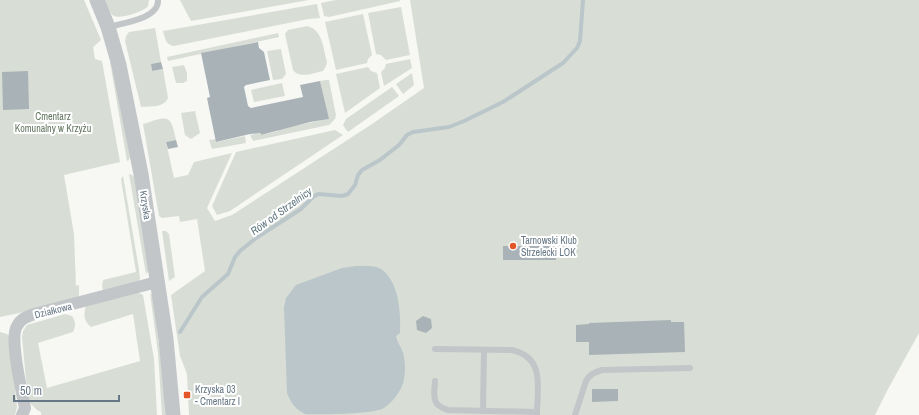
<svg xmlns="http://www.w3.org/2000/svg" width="919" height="415" font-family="'Archivo Narrow',sans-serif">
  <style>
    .green { fill: #d8ded5 }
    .water { fill: #bac6ca }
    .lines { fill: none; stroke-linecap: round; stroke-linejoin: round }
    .stream { stroke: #bac6ca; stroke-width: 4 }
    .building { fill: #a9b2b7 }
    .service { stroke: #c2c6c9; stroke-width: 6 }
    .minor { stroke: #c2c6c9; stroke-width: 12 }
    .tertiary { stroke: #c2c6c9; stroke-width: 15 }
    .poi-dot { fill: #e45526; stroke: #fff; stroke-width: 1.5 }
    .labels { text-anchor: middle; stroke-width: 4; stroke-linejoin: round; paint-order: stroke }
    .park-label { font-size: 10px; fill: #657761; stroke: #fff }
    .street-label { font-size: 10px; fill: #667785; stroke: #fff }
    .poi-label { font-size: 10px; fill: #667785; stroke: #fff; text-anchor: start }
    .water-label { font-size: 11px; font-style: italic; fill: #627881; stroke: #fff }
  </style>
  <rect width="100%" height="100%" fill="#f7f7f4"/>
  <g class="green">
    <polygon points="0,0 84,0 101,40 93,47 95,59 102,61 120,162 64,175 74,234 76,286 79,285 79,298 76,301 0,317"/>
    <path d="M104 0H149C149 1 148 5 148 6 144 12 120 19 114 16 109 13 106 6 104 0Z"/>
    <polygon points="180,0 309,0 191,21"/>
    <polygon points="336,0 400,0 400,1 329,17 324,16 321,3"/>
    <path d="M410 0H919V333L888 389 875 415H189L187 374 180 356 171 295 205 271 197 219 180 222 179 216 162 218 159 216 143 124C167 116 171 113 176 140L166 142 174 178 188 175 194 162 232 153 207 208 215 221 232 215 372 124 424 88Z"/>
    <path d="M317 4 320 18 308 19 174 46C166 45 165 39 163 31Z"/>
    <polygon points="401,7 410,55 386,60 381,55 376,54 368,13"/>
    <polygon points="363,14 372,55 368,59 367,63 336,70 325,22"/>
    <path d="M307 26C323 30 323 48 327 62L326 66 323 71C314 73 299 79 293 70L285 34 288 30Z"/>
    <path d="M155 28 161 62 151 64 152 71 163 69 168 98C164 108 150 106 141 107L125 41 126 36 129 32Z"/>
    <polygon points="278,33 279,37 168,61 167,57"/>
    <polygon points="281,49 286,74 282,79 273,80 267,51"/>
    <polygon points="410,59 412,68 384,86 381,72 385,68 386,64"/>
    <polygon points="110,62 112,64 130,156 129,160 127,161"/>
    <polygon points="184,65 187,73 187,81 183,83 176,83 172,67"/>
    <polygon points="368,67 371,71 377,73 380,88 345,113 336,74"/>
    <polygon points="412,73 414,85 403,94 396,84"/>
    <polygon points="326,80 329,80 336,115 335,119 329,125 253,141 250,135 261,133 262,135 278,131 278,129 328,119 320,81"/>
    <polygon points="282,83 285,96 254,102 251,90"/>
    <polygon points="392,87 399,96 348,132 343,125 346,119"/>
    <polygon points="195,111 200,133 191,139 185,135 181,113"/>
    <polygon points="335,130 343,135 230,211 217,215 212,206 236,152"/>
    <polygon points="245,136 246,143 212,149 209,140 216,139 217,142"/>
    <polygon points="129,174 132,175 134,177 149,270 146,274"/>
    <polygon points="123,176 139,269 140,279 137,283 103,290 102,286 103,280 136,272 121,179"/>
    <polygon points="162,231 166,231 169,234 175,277 169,281"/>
    <path d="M129 293H139L143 295 154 359 157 415H41V412L37 410 28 401 22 337 23 331 27 325 65 314 72 316C76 322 76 326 73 332L38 343 47 388 140 361 133 314 91 327C84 321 83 315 86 306Z"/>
    <polygon points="150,293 152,295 154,302 164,387 165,415 162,415 158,353"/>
    <polygon points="0,332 7,334 9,336 17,407 15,415 0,415"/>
  </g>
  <path class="water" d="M356 266C364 266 375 265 381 269 399 281 401 313 400 333L396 336C397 342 400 345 402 350 406 359 406 377 402 386 398 395 390 405 382 409 371 414 314 415 305 414 295 409 291 403 287 393L284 307 286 298 296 285 342 268Z"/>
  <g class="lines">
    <polyline class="stream" points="180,332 202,297 228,274 235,257 240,251 256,238 301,209 313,197 318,194 342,196 348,194 355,185 358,175 362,170 380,160 399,145 407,135 413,132 449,127 464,121 503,102 563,63 577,48 580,41 583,0"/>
  </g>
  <g class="building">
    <polygon points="258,42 259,48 264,52 270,80 246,85 244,87 248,106 251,108 303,97 300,85 320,81 329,119 310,122 261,135 261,133 250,134 216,142 207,98 210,97 201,53"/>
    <polygon points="161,62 163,69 152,71 151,64"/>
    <polygon points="28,71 29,109 3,110 2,72"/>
    <polygon points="176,140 178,147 168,149 166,142"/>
    <rect x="503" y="246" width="53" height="14"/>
    <polygon points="423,316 431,319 432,328 426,333 417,330 416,321"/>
    <polygon points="671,320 671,322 684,322 685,352 589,355 589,342 576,342 576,325 589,324 589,323"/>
    <polygon points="592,389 618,389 618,401 592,402"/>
  </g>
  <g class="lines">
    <g class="service">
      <path d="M108 27C123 23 159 19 158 0"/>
      <path d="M435 349 512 350C546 358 537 388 537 415"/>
      <path d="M435 381C434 396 431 405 448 410L537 412"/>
      <polyline points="483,411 484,350"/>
      <path d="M575 415 586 381C590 374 595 372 602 370L690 368"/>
    </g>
    <path class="minor" d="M22 415 25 408C22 392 9 338 17 326 21 318 27 317 34 314L157 282"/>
    <polyline class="tertiary" points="97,0 108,27 119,65 141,174 166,339 173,415"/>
  </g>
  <g class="poi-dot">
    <circle cx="513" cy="246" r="4"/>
    <rect x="183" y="391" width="8" height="8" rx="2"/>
  </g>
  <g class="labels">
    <g class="park-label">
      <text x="53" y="120">Cmentarz<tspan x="53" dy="12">Komunalny w Krzyżu</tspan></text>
    </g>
    <g class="street-label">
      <text transform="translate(146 205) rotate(81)" y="4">Krzyska</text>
      <text transform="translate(53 310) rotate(-14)" y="4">Działkowa</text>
    </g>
    <g class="poi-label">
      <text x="521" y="244">Tarnowski Klub<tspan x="521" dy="12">Strzelecki LOK</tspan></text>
      <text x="195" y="393">Krzyska 03<tspan x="195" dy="12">- Cmentarz I</tspan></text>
    </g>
    <g class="water-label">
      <text transform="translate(281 211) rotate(-36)" y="4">Rów od Strzelnicy</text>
    </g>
  </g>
  <path d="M14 395v6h105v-6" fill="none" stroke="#667785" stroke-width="2"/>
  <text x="20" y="395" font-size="12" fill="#667785" stroke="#ffffff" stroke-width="3" paint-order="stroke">50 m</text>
</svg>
